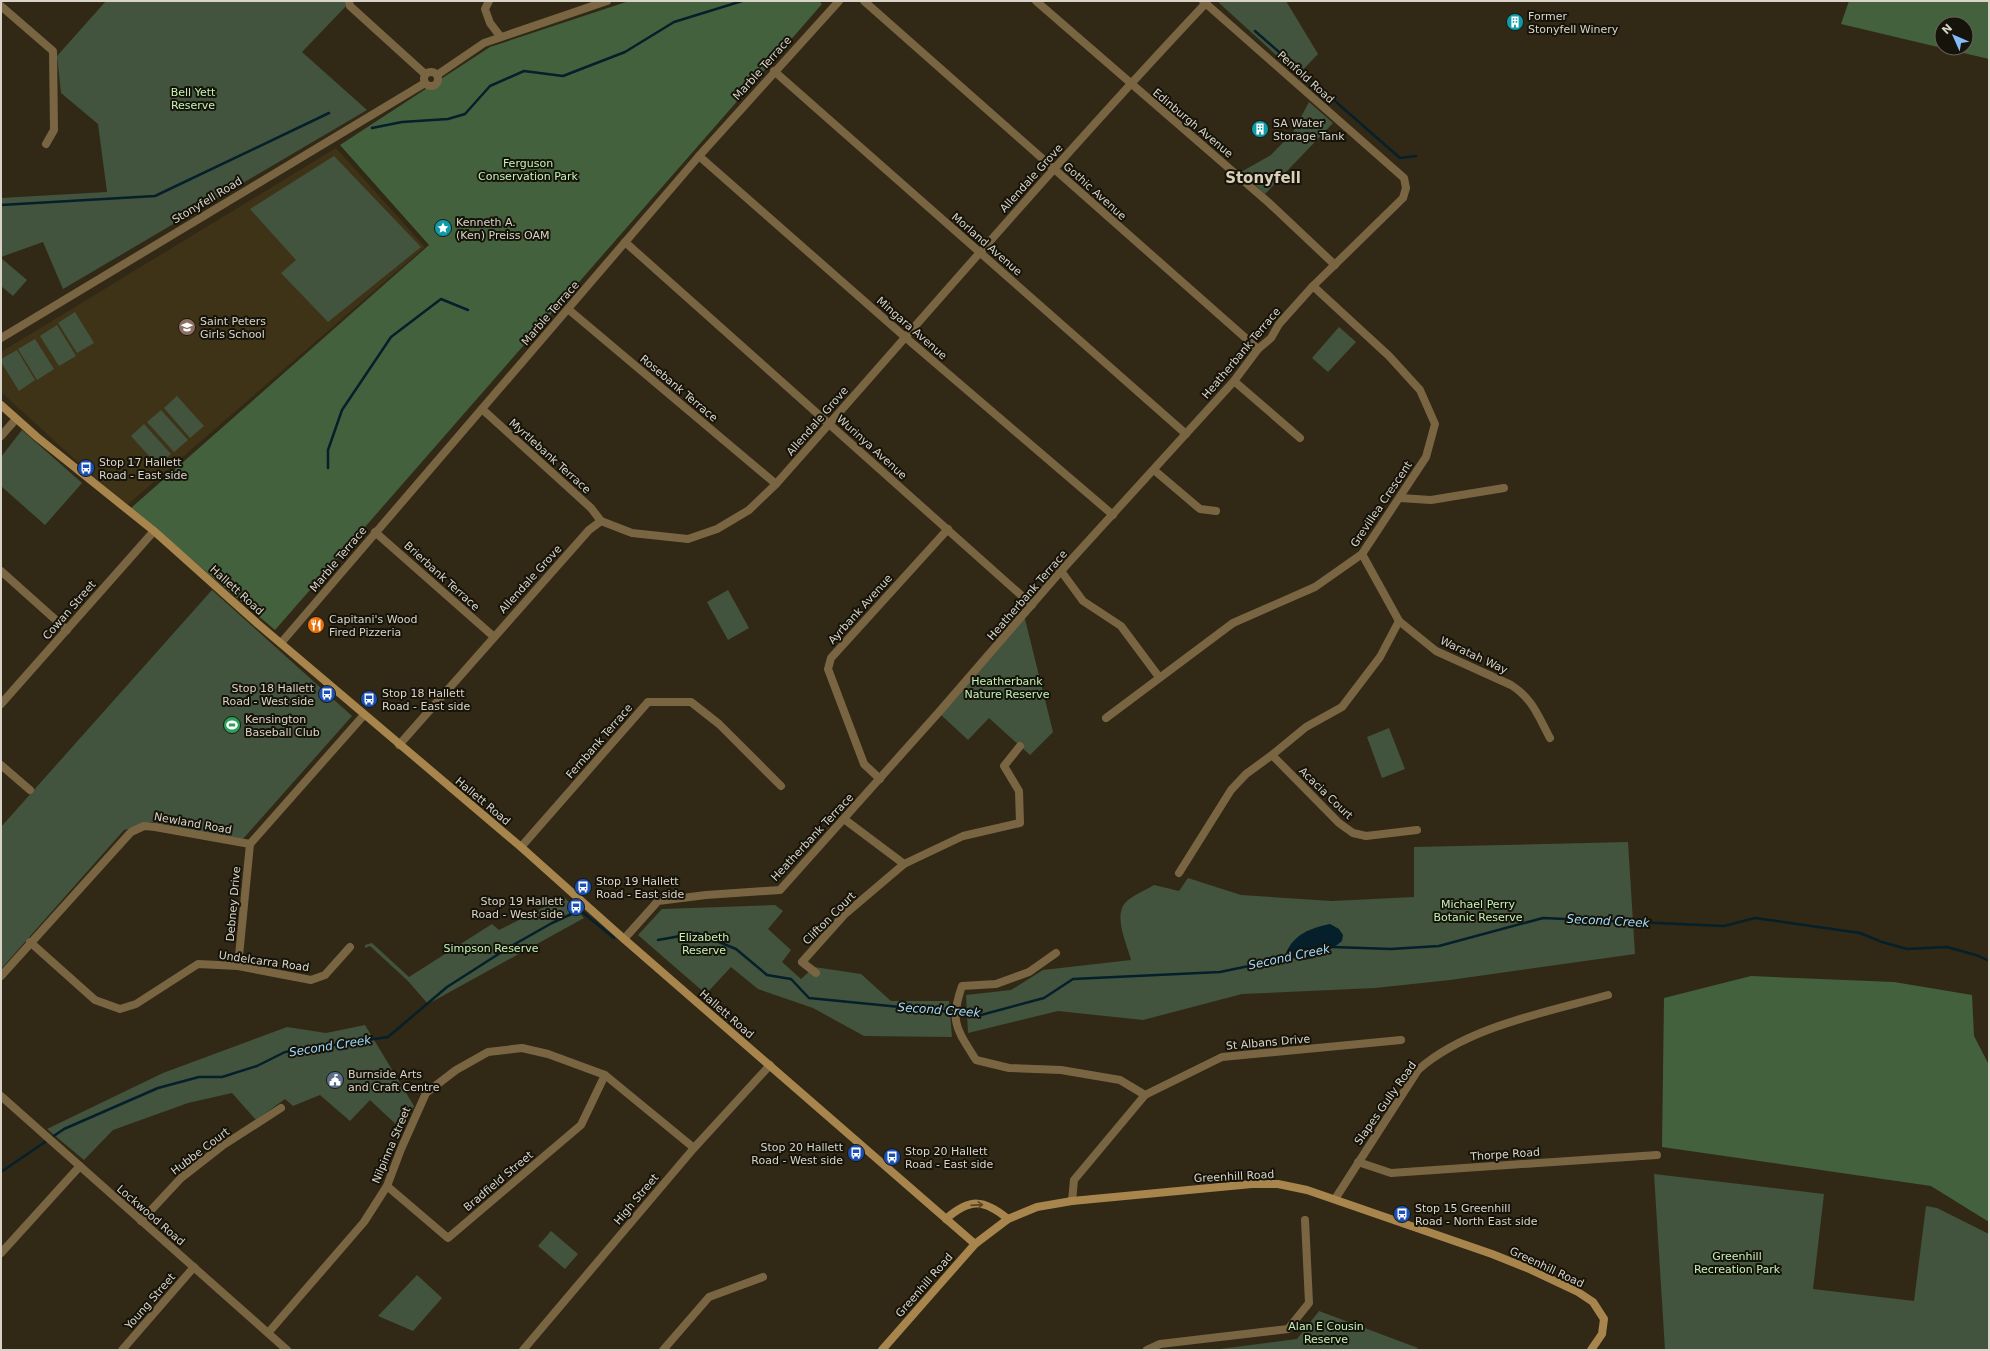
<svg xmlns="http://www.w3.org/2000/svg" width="1990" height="1351" font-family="'DejaVu Sans',sans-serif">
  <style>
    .built { fill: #3e3317 }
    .green { fill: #42543e }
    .forest { fill: #44613e }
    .water { fill: #051f2b }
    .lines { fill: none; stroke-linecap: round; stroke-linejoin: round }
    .stream { stroke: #051f2b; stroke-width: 2.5 }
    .minor { stroke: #7a6543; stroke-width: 8 }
    .tertiary { stroke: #7a6543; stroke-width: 8 }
    .secondary { stroke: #a8854d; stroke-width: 8 }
    .oneway { stroke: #584628 }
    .labels { text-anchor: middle; stroke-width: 4; stroke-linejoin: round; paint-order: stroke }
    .poi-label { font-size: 11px; fill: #d9d4c7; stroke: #16130a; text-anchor: start }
    .street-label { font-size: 11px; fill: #d9d4c7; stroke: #16130a }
    .park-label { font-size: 11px; fill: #c2f3b7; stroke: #16130a }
    .water-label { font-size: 12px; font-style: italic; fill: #a0dbfd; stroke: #16130a }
    .district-label { font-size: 15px; font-weight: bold; fill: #dad0b7; stroke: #16130a }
  </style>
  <rect width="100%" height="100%" fill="#312915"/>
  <polygon class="built" points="336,148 425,247 126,506 1,392 1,352"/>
  <g class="green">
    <polygon points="106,1 347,1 348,4 302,52 367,110 63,289 43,242 1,257 1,198 107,192 98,124 61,93 57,56"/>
    <polygon points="1217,1 1286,1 1318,54 1298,75"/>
    <polygon points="1309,102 1333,123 1265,194 1241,172 1271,155 1293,132"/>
    <polygon points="334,156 421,247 328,322 281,273 296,260 250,209"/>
    <polygon points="1,258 27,280 13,296 1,286"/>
    <polygon points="75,312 94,343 77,353 58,323"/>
    <polygon points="57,325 76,356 59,366 40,336"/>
    <polygon points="1339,327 1356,342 1328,372 1312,358"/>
    <polygon points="35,339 54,369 37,380 18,349"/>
    <polygon points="17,350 35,380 19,391 1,362 1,359"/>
    <polygon points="177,396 204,426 190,438 164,408"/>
    <polygon points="161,410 188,440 174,452 147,422"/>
    <polygon points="144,424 171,454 158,466 131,436"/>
    <polygon points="22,430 82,483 45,525 1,486 1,457"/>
    <polygon points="212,590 352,716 242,840 151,822 124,830 1,969 1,827"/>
    <polygon points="728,590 749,628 728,640 707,602"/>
    <polygon points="1024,615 1053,732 1030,755 989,718 968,740 939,713"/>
    <polygon points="1389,728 1405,769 1382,778 1367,737"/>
    <path d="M1628 842 1635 954 1450 980 1375 988 1242 994 1143 1020 1058 1011 968 1033 966 995 1011 990 1043 970 1131 960C1127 944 1112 914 1127 901 1135 894 1146 890 1154 885L1179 891 1188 878 1241 895 1332 901 1414 897V847Z"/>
    <polygon points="564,897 584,918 428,1004 408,981 370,946 365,948 365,945 372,943 409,977 492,924 499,930"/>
    <polygon points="775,905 783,911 768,929 791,950 782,962 801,979 814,967 861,974 891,1001 949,1001 952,1037 864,1036 813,1008 758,989 731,967 706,994 638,935 662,909"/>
    <polygon points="365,1025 414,1106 402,1130 370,1100 350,1121 320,1095 293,1106 285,1099 256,1120 232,1093 188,1103 113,1130 84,1160 47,1129 163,1073 287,1027 326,1033"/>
    <polygon points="1654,1174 1824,1194 1813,1289 1914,1301 1926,1206 1937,1208 1989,1234 1989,1350 1665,1350"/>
    <polygon points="551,1231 578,1254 565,1269 538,1246"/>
    <polygon points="417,1275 442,1298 413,1331 378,1316"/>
    <polygon points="1319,1311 1418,1348 1415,1350 1212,1350 1297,1339"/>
  </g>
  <g class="forest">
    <polygon points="629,1 819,1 822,4 275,630 131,508 429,245 340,145 490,47"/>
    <polygon points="1849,1 1989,1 1989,59 1942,48 1966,48 1966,24 1942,24 1942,48 1841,24"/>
    <polygon points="1751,976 1894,982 1972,995 1974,1036 1989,1065 1989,1222 1931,1186 1662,1147 1664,998"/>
  </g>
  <path class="water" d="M1330 924 1339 929 1343 935 1342 941C1327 953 1303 969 1286 953 1294 934 1311 928 1330 924Z"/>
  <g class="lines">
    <g class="stream">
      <polyline points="1255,31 1400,158 1416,156"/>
      <polyline points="372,128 402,122 448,119 465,114 490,86 524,71 563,76 625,52 674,22 742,1"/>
      <polyline points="1,205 155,196 329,113"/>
      <polyline points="328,468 328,450 342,410 391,337 441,299 468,310"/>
      <polyline points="658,940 697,933 736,949 767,975 791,979 809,998 981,1015 1044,998 1073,979 1220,972 1293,957"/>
      <polyline points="1333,947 1391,949 1439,946 1543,918 1724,926 1755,918 1860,933 1882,942 1907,949 1947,947 1979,956 1989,961"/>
      <polyline points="1,1172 64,1129 158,1088 199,1077 222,1077 257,1066 285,1052 388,1037 447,987 508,948 552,923 580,910 614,938"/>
    </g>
    <g class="minor">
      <polyline points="349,1 350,6 425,74"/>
      <polyline points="489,1 485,9 490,23 500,36"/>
      <polyline points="864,1 1258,349"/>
      <polyline points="1036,1 1268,202 1335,265"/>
      <polyline points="1,6 53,51 54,130 46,144"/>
      <polyline points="774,71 1186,434"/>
      <polyline points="699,156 905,337 1113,515"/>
      <polyline points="625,242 1032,605"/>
      <polyline points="568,309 776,484"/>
      <polyline points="1234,381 1300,438"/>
      <polyline points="482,409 591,508 601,521"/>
      <polyline points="1,436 16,419"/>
      <polyline points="1154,470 1200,509 1216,511"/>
      <polyline points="1400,498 1431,500 1504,488"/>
      <polyline points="375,532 493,636"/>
      <path d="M1362 554 1399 621 1436 651 1511 685C1533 699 1538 716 1550 738"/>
      <polyline points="1,571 67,630"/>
      <polyline points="1061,571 1083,601 1121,626 1159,677"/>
      <polyline points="281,643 699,156 839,1"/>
      <polyline points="1,704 154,531"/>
      <polyline points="1106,718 1233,623 1315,587 1362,554 1426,457 1435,424 1420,390 1389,356 1313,286"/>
      <path d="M399 745 589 530 601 521 632 533 688 539 717 529 749 510 776 484C919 323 1058 160 1206 3"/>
      <polyline points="1272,755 1339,823 1353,833 1366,836 1417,830"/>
      <polyline points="1,765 30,790"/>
      <polyline points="880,779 864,764 828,669 831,658 948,529"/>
      <polyline points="844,819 904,864"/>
      <polyline points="521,847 648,702 691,702 719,724 781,786"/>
      <polyline points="1179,873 1231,790 1246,774 1272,755 1306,727 1342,707 1380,657 1399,621"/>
      <polyline points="624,939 658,901 706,895 780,890 939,712 1061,571 1234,381 1258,349 1271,338 1279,324 1313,286 1403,198 1406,188 1404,178 1203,1"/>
      <polyline points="30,942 95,1000 120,1009 136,1004 198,964 238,966 311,980 325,975 350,947"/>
      <path d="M1056 953 1029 972 996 984 962 986C949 1023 957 1029 976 1060L1009 1068 1061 1070 1120 1080 1145 1095 1074 1180 1072 1201"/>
      <polyline points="238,966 250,844"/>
      <polyline points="816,973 802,962 844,915 904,864 963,836 1020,823 1019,791 1004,766 1020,746"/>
      <polyline points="1,976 131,832 144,826 155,827 250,844 364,715"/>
      <polyline points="1145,1095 1222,1057 1401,1040"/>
      <polyline points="1,1096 287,1350"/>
      <polyline points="1358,1162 1391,1173 1657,1155"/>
      <polyline points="387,1186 448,1238 581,1125 605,1075"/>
      <path d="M1335 1199 1418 1070C1466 1027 1547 1012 1608 995"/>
      <polyline points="141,1221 181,1178 222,1146 281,1108"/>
      <polyline points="1,1253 80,1166"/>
      <polyline points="268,1333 364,1222 387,1186 401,1149 426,1093 456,1070 488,1052 522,1048 548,1054 605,1075 694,1148"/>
      <polyline points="122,1350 194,1267"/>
      <polyline points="523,1350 694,1148 770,1065"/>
      <polyline points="663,1350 709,1297 763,1277"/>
      <polyline points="1147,1350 1160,1344 1288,1329 1309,1303 1305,1220"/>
    </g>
    <g class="tertiary">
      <circle cx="431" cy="79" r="7"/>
      <polyline points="437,75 484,43 607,1"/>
      <polyline points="1,338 425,83"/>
    </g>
    <g class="secondary">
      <polyline points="1,405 37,437 154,531 258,624 521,847 624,939 975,1244"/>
      <path d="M946 1219C970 1198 984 1199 1008 1219"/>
      <polyline points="882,1350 975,1244 1008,1219 1037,1207 1072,1201 1252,1184 1278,1184 1307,1190 1492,1254 1527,1268 1578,1292 1593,1302 1604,1319 1602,1334 1591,1350"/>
    </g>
  </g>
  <defs><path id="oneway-shaft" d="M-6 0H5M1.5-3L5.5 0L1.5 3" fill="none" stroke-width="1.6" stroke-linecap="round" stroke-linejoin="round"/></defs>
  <use class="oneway" href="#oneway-shaft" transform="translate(977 1205) rotate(-4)"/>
  <defs>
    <g id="building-disc" transform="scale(0.9)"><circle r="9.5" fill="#0f9aa8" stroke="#16130a"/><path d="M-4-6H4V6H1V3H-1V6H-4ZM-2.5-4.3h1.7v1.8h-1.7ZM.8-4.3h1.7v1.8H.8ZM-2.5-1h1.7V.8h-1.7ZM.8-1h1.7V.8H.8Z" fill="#fff"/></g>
    <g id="sight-disc" transform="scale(0.9)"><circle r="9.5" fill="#0f9aa8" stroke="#16130a"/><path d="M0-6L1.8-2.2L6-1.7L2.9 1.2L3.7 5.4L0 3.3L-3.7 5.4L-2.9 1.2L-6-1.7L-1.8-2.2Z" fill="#fff"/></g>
    <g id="school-disc" transform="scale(0.9)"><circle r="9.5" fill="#8d6e63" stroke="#16130a"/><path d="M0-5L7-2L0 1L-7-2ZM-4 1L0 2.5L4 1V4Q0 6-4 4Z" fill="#fff"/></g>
    <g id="bus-disc" transform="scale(0.9)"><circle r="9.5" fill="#1a4fb4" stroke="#16130a"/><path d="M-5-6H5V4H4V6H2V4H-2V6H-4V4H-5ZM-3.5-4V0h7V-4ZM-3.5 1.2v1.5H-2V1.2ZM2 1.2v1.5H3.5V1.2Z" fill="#fff"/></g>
    <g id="restaurant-disc" transform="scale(0.9)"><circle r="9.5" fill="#e8710a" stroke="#16130a"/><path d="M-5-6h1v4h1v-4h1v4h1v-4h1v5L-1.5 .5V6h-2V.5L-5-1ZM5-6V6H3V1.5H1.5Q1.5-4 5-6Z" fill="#fff"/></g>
    <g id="stadium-disc" transform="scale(0.9)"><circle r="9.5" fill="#2e9e5b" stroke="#16130a"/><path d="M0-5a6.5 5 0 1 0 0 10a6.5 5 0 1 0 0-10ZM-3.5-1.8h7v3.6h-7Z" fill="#fff"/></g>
    <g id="civic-disc" transform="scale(0.9)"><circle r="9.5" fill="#5c6f8a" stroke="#16130a"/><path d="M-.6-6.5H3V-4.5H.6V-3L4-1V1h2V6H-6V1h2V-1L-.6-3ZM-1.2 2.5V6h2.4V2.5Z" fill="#fff"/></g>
  </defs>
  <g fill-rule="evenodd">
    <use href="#building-disc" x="1515" y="22"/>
    <use href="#building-disc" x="1260" y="129"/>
    <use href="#sight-disc" x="443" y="228"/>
    <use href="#school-disc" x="187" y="327"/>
    <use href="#bus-disc" x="86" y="468"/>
    <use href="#restaurant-disc" x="316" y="625"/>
    <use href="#bus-disc" x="327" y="694"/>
    <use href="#bus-disc" x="369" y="699"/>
    <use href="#stadium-disc" x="232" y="725"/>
    <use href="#bus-disc" x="583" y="887"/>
    <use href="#bus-disc" x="576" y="907"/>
    <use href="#civic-disc" x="335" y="1080"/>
    <use href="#bus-disc" x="856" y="1153"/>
    <use href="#bus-disc" x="892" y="1157"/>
    <use href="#bus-disc" x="1402" y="1214"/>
  </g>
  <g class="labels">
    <g class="poi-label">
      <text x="1528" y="20">Former<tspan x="1528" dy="13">Stonyfell Winery</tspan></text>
      <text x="1273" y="127">SA Water<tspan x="1273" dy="13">Storage Tank</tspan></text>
      <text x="456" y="226">Kenneth A.<tspan x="456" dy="13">(Ken) Preiss OAM</tspan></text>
      <text x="200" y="325">Saint Peters<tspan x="200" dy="13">Girls School</tspan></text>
      <text x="99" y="466">Stop 17 Hallett<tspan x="99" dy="13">Road - East side</tspan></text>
      <text x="329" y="623">Capitani's Wood<tspan x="329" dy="13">Fired Pizzeria</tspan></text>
      <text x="314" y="692" text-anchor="end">Stop 18 Hallett<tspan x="314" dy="13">Road - West side</tspan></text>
      <text x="382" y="697">Stop 18 Hallett<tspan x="382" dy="13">Road - East side</tspan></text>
      <text x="245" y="723">Kensington<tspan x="245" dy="13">Baseball Club</tspan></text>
      <text x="596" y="885">Stop 19 Hallett<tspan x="596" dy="13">Road - East side</tspan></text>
      <text x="563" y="905" text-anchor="end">Stop 19 Hallett<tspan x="563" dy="13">Road - West side</tspan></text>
      <text x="348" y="1078">Burnside Arts<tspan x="348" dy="13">and Craft Centre</tspan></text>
      <text x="843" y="1151" text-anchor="end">Stop 20 Hallett<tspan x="843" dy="13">Road - West side</tspan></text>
      <text x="905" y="1155">Stop 20 Hallett<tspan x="905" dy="13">Road - East side</tspan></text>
      <text x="1415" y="1212">Stop 15 Greenhill<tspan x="1415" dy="13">Road - North East side</tspan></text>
    </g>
    <g class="street-label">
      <text transform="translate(762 68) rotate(-48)" y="4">Marble Terrace</text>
      <text transform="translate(1306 77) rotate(42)" y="4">Penfold Road</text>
      <text transform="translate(1193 123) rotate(40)" y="4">Edinburgh Avenue</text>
      <text transform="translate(1031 178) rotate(-48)" y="4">Allendale Grove</text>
      <text transform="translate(1095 191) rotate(42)" y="4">Gothic Avenue</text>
      <text transform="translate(207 200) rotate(-31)" y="4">Stonyfell Road</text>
      <text transform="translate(987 244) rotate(41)" y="4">Morland Avenue</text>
      <text transform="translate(550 313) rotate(-49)" y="4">Marble Terrace</text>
      <text transform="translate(912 328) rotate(41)" y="4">Mingara Avenue</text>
      <text transform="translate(1241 353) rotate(-50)" y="4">Heatherbank Terrace</text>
      <text transform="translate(679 388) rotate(40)" y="4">Rosebank Terrace</text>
      <text transform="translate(817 421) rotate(-49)" y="4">Allendale Grove</text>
      <text transform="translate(872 447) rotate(42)" y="4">Wurinya Avenue</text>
      <text transform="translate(550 456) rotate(42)" y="4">Myrtlebank Terrace</text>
      <text transform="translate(1381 504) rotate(-56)" y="4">Grevillea Crescent</text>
      <text transform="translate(338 559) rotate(-50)" y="4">Marble Terrace</text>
      <text transform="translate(442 576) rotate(42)" y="4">Brierbank Terrace</text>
      <text transform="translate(530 579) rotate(-48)" y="4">Allendale Grove</text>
      <text transform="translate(237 590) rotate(42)" y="4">Hallett Road</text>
      <text transform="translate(1027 595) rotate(-49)" y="4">Heatherbank Terrace</text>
      <text transform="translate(860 609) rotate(-48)" y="4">Ayrbank Avenue</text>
      <text transform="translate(69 610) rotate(-49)" y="4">Cowan Street</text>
      <text transform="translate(1474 655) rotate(25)" y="4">Waratah Way</text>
      <text transform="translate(599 741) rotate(-49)" y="4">Fernbank Terrace</text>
      <text transform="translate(1326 793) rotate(44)" y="4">Acacia Court</text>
      <text transform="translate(483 801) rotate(40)" y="4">Hallett Road</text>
      <text transform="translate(193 823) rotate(10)" y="4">Newland Road</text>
      <text transform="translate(812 837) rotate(-47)" y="4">Heatherbank Terrace</text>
      <text transform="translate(233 904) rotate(-85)" y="4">Debney Drive</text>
      <text transform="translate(829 918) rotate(-45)" y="4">Clifton Court</text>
      <text transform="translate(264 961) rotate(8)" y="4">Undelcarra Road</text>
      <text transform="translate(727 1014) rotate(41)" y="4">Hallett Road</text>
      <text transform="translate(1268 1042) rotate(-5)" y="4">St Albans Drive</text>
      <text transform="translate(1385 1103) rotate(-55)" y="4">Slapes Gully Road</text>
      <text transform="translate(391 1145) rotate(-67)" y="4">Nilpinna Street</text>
      <text transform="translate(200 1151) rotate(-37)" y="4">Hubbe Court</text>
      <text transform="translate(1505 1154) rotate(-4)" y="4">Thorpe Road</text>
      <text transform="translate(1234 1176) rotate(-3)" y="4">Greenhill Road</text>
      <text transform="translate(498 1181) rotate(-40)" y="4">Bradfield Street</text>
      <text transform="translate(636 1199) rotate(-50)" y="4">High Street</text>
      <text transform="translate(151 1215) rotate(41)" y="4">Lockwood Road</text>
      <text transform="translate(1547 1267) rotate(25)" y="4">Greenhill Road</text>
      <text transform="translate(924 1285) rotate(-49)" y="4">Greenhill Road</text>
      <text transform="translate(150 1301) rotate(-49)" y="4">Young Street</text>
    </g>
    <g class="park-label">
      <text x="193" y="96">Bell Yett<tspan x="193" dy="13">Reserve</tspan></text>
      <text x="528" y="167">Ferguson<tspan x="528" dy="13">Conservation Park</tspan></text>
      <text x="1007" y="685">Heatherbank<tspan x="1007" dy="13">Nature Reserve</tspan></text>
      <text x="1478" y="908">Michael Perry<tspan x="1478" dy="13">Botanic Reserve</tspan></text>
      <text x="704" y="941">Elizabeth<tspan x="704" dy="13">Reserve</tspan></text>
      <text x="491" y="952">Simpson Reserve</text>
      <text x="1737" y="1260">Greenhill<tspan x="1737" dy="13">Recreation Park</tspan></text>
      <text x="1326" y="1330">Alan E Cousin<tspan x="1326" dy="13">Reserve</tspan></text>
    </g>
    <g class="water-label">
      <text transform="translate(1608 921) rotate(3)" y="4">Second Creek</text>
      <text transform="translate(1289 957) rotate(-12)" y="4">Second Creek</text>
      <text transform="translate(939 1010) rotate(4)" y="4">Second Creek</text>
      <text transform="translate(330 1046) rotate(-9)" y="4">Second Creek</text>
    </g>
    <g class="district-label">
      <text x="1263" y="183">Stonyfell</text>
    </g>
  </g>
  <rect width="1990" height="1351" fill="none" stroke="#d9d4c7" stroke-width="4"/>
  <g transform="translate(1954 36) rotate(315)"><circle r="19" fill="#16130a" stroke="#646056"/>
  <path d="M0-3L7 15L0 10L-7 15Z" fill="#84bcfb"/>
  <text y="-6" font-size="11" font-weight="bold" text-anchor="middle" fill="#d9d4c7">N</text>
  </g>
</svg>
